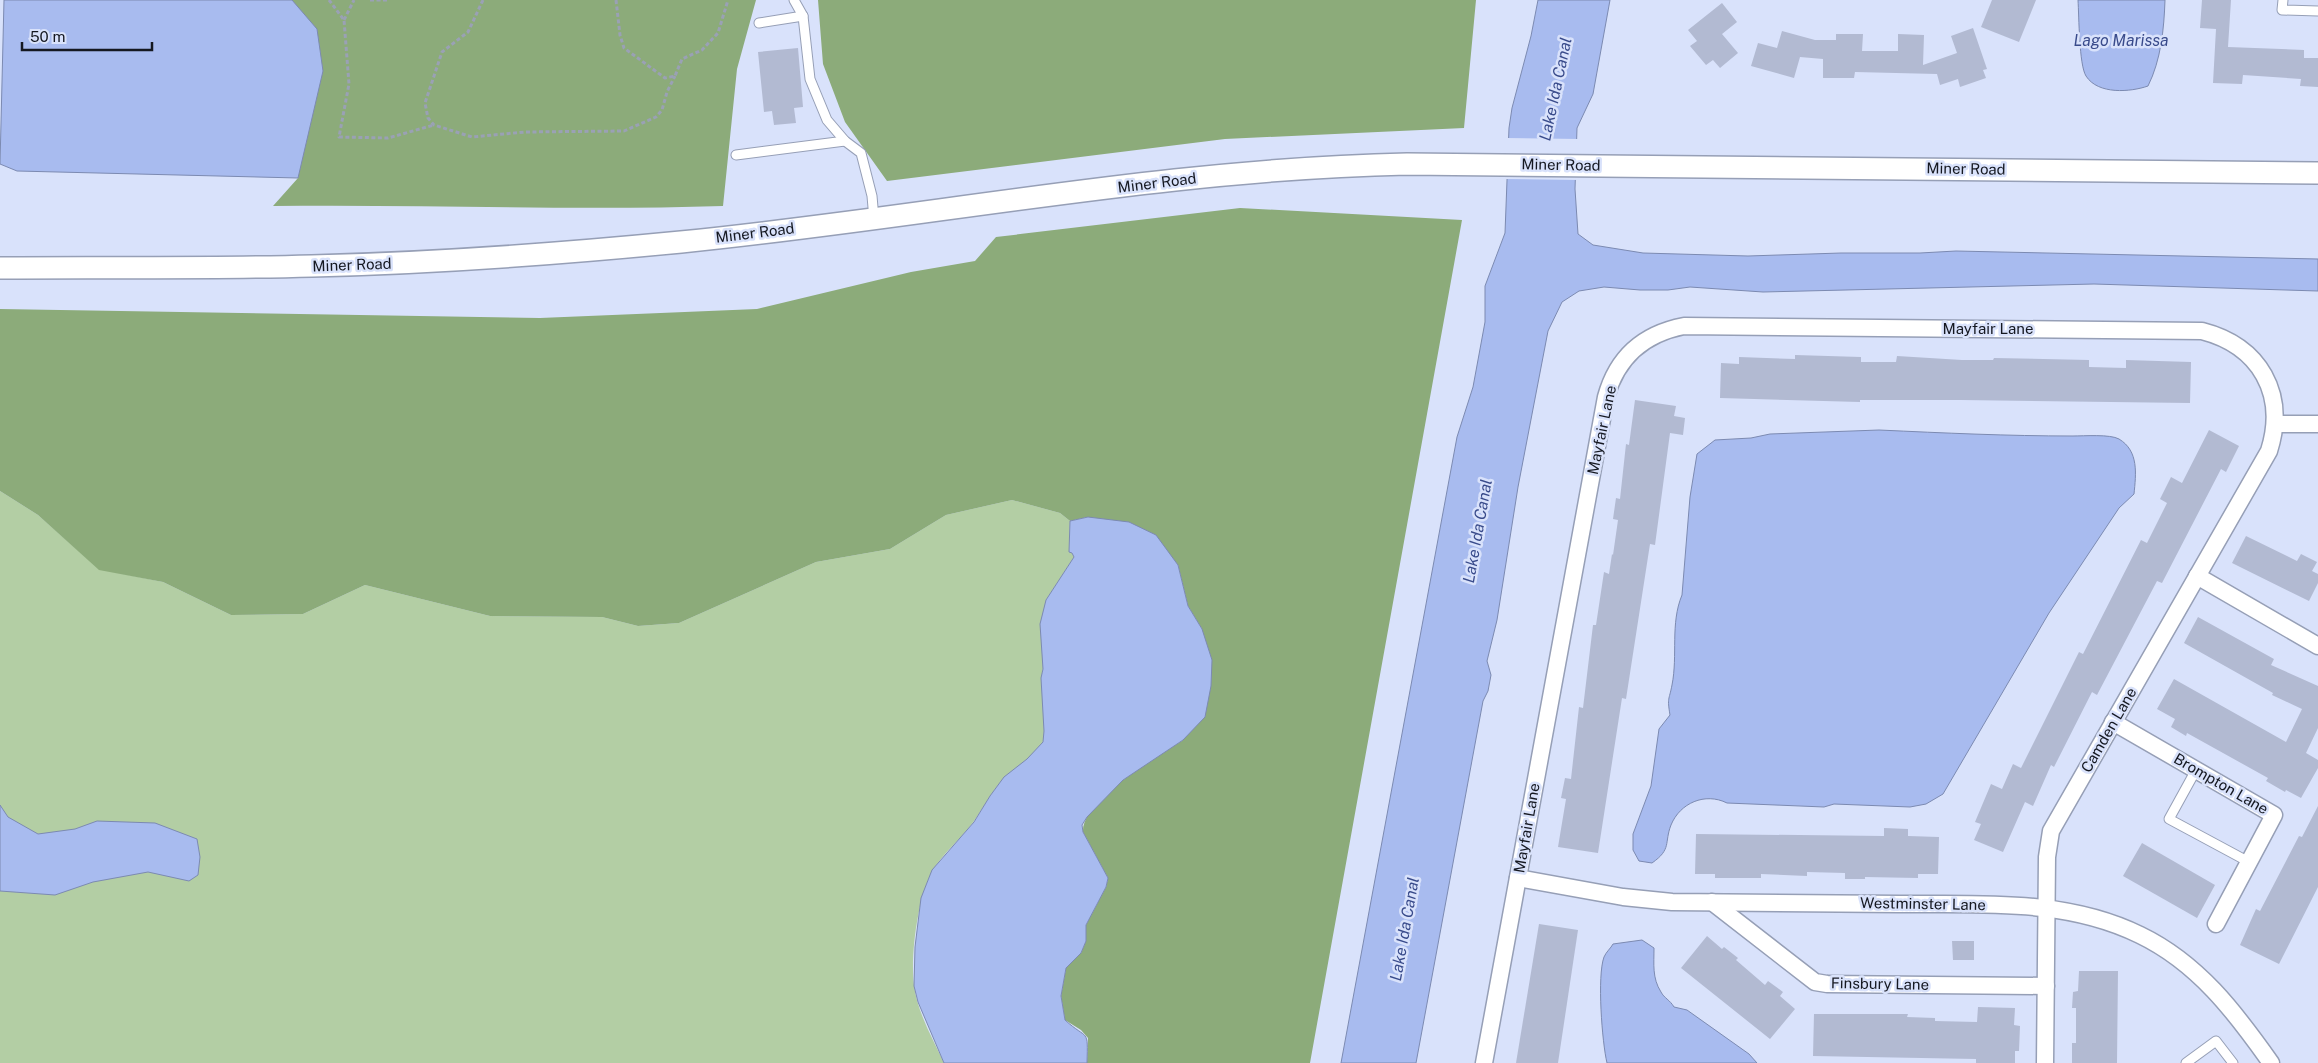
<svg xmlns="http://www.w3.org/2000/svg" width="2318" height="1063" font-family="'Public Sans',sans-serif">
  <style>
    .green { fill: #b3cea4 }
    .forest { fill: #8cab7a }
    .water { fill: #a8bbef; stroke: #7c8ab1 }
    .pier { fill: #d9e2fb }
    .building { fill: #b2bad2 }
    .lines { fill: none; stroke-linecap: round; stroke-linejoin: round }
    .service-casing { stroke: #969fb6; stroke-width: 11 }
    .minor-casing { stroke: #969fb6; stroke-width: 19 }
    .tertiary-casing { stroke: #969fb6; stroke-width: 24 }
    .path { stroke: #9aa1b5; stroke-width: 3; stroke-dasharray: 4 2.5; stroke-linecap: butt }
    .service { stroke: #fff; stroke-width: 9 }
    .minor { stroke: #fff; stroke-width: 16 }
    .tertiary { stroke: #fff; stroke-width: 21 }
    .labels { text-anchor: middle; stroke-width: 5; stroke-linejoin: round; paint-order: stroke }
    .street-label { font-size: 15px; fill: #151821; stroke: #d9e2fb }
    .water-label { font-size: 16px; font-style: italic; fill: #394b8b; stroke: #d9e2fb }
  </style>
  <rect width="100%" height="100%" fill="#d9e2fb"/>
  <path class="green" d="M0 491 38 515 99 569 163 582 231 615 303 614 365 585 490 616 602 617 638 626 679 623 816 562 890 549 946 515 1012 500 1060 513 1070 521 1069 552 1072 553 1074 557 1046 600 1043 669C1038 691 1050 722 1043 741 1037 757 1011 769 1000 783 990 795 983 808 974 821 962 838 944 852 933 870 918 895 910 956 914 985 917 1012 933 1039 944 1063H0Z"/>
  <g class="forest">
    <path d="M292 0H756L737 69 723 206C573 211 423 204 273 206L298 178Z"/>
    <polygon points="818,0 1476,0 1464,128 1225,139 887,181 845,122 823,64"/>
    <path d="M1240 208 1462 220 1310 1063H1087L1088 1038 1081 1030 1065 1020 1061 996 1066 968 1081 953 1086 941V925L1106 887 1108 878 1083 832C1081 800 1159 756 1183 740L1202 629 1188 606 1178 565 1088 517 1070 521 1060 513 1012 500 946 515 890 549 816 562 679 623 638 626 602 617 490 616 365 585 303 614 231 615 163 582 99 570 38 515 0 491V309L540 318 757 309 911 272 975 261 996 237Z"/>
  </g>
  <g class="water">
    <polygon points="4,0 292,0 317,29 323,71 298,178 17,171 0,164"/>
    <polygon points="1538,0 1610,0 1593,94 1577,128 1575,189 1578,234 1593,245 1643,253 1748,256 1841,253 1920,253 1956,251 2318,259 2318,291 2094,284 1763,292 1690,287 1668,290 1640,290 1604,287 1579,291 1562,302 1548,331 1518,487 1497,620 1487,661 1491,675 1488,691 1483,701 1416,1063 1341,1063 1457,437 1473,387 1485,322 1485,286 1505,233 1509,128 1512,108 1531,36"/>
    <path d="M2078 0H2165C2164 29 2161 60 2148 86 2131 92 2098 95 2086 76 2079 65 2079 16 2078 0Z"/>
    <path d="M1879 430C1944 433 2008 436 2073 436 2084 436 2110 434 2119 439 2139 451 2136 474 2134 494L2119 508 2049 613 1943 794 1926 804 1910 807 1834 804 1824 807 1727 803C1705 792 1680 803 1671 825 1664 843 1672 849 1652 863L1639 861 1633 850V834L1651 786 1659 729 1670 715C1667 697 1669 701 1672 685 1678 655 1670 624 1682 595L1690 497 1697 454 1715 440 1751 438 1770 434Z"/>
    <path d="M1088 517 1129 522 1156 535 1178 565 1188 606 1202 629 1212 660 1211 686 1205 717 1183 740 1123 780 1087 817 1082 825 1083 832 1108 878 1106 887 1086 925V941L1081 953 1066 968 1061 996 1065 1020C1088 1041 1088 1027 1087 1063H944L918 1002 914 986 915 947 921 898 932 870 974 822 990 796 1004 777 1027 759 1043 742 1044 731 1041 678 1043 669 1040 624 1046 600 1074 557 1072 553 1069 552 1070 521Z"/>
    <polygon points="0,805 8,817 38,834 75,829 97,821 155,823 197,839 200,857 198,875 189,881 148,872 93,882 55,895 0,891"/>
    <path d="M1642 940 1654 948C1654 964 1652 978 1661 992 1664 998 1670 1000 1674 1007L1687 1010 1749 1054 1757 1063H1607C1602 1042 1597 976 1604 957 1606 952 1611 948 1613 944Z"/>
  </g>
  <polygon class="pier" points="1506,138 1579,139 1578,180 1506,179"/>
  <g class="building">
    <polygon points="1992,0 2036,0 2019,42 1981,27"/>
    <polygon points="2202,0 2231,0 2228,47 2304,50 2304,58 2318,58 2318,87 2300,86 2301,79 2243,75 2242,84 2213,83 2216,29 2200,28"/>
    <polygon points="1722,3 1737,22 1722,34 1738,53 1720,68 1713,60 1706,65 1690,46 1697,41 1688,30"/>
    <polygon points="1973,28 1987,69 1983,70 1986,78 1960,87 1958,79 1940,85 1937,74 1855,72 1854,78 1823,78 1823,59 1800,57 1794,78 1751,66 1758,43 1777,48 1782,31 1815,40 1836,40 1836,34 1863,34 1862,51 1898,51 1898,34 1924,35 1923,65 1957,53 1951,36"/>
    <polygon points="798,48 803,107 794,108 796,123 774,125 772,111 764,112 758,52"/>
    <polygon points="1795,355 1861,357 1861,362 1896,362 1897,356 1962,360 1993,360 1994,358 2089,360 2089,367 2126,368 2126,360 2191,362 2190,403 1961,400 1860,400 1860,402 1720,398 1721,363 1739,364 1739,357 1795,359"/>
    <polygon points="1635,400 1676,406 1674,416 1685,418 1683,435 1670,433 1655,545 1650,544 1626,699 1622,698 1598,853 1558,847 1566,799 1561,798 1565,778 1571,779 1579,707 1583,708 1593,625 1596,625 1604,572 1609,574 1612,554 1613,555 1618,520 1613,519 1616,498 1620,499 1626,444 1629,445"/>
    <polygon points="2209,430 2239,446 2226,472 2221,469 2162,583 2157,581 2097,695 2092,692 2054,767 2051,765 2033,806 2025,802 2003,852 1974,840 1981,824 1975,822 1991,784 2002,789 2013,764 2021,768 2079,652 2083,654 2141,540 2147,543 2167,503 2160,499 2171,477 2182,483"/>
    <polygon points="2246,536 2297,561 2301,554 2317,562 2312,571 2318,574 2318,583 2309,601 2232,563"/>
    <polygon points="2198,617 2274,659 2271,665 2318,686 2318,728 2306,753 2318,760 2318,768 2301,798 2286,790 2285,792 2266,781 2268,778 2187,733 2186,736 2171,727 2175,719 2157,709 2174,679 2286,742 2302,709 2272,695 2273,693 2184,643"/>
    <polygon points="2318,806 2318,887 2279,964 2240,945 2256,909 2260,911 2299,836 2302,837"/>
    <polygon points="1884,828 1908,829 1908,836 1939,837 1938,874 1918,874 1918,878 1865,877 1865,879 1845,879 1845,873 1807,872 1807,876 1761,874 1761,878 1715,878 1715,874 1695,874 1696,834 1884,836"/>
    <polygon points="2142,843 2215,885 2197,918 2123,876"/>
    <polygon points="1539,924 1578,930 1558,1063 1516,1063"/>
    <polygon points="1707,936 1722,949 1724,947 1738,958 1736,960 1765,985 1768,981 1783,992 1780,996 1795,1009 1770,1039 1681,968"/>
    <polygon points="1952,941 1974,941 1974,960 1953,960"/>
    <polygon points="2079,971 2118,971 2117,1063 2072,1063 2072,1043 2076,1043 2076,1008 2072,1008 2073,992 2078,991"/>
    <polygon points="1978,1007 2015,1008 2014,1025 2020,1026 2019,1051 2015,1051 2015,1063 1976,1063 1976,1059 1813,1056 1814,1014 1908,1014 1907,1017 1935,1018 1935,1021 1977,1022"/>
  </g>
  <g class="lines">
    <g class="service-casing">
      <g id="service">
        <polyline points="794,0 803,16 810,79 827,120 845,141 861,153 872,196 874,219"/>
        <polyline points="2283,0 2282,10 2318,11"/>
        <polyline points="759,23 803,16"/>
        <polyline points="736,155 845,141"/>
        <polyline points="2196,770 2169,819 2249,862"/>
        <polyline points="2186,1063 2216,1041 2233,1063"/>
      </g>
    </g>
    <g class="minor-casing">
      <g id="minor">
        <polyline points="2275,424 2318,424"/>
        <polyline points="2197,576 2318,646"/>
        <polyline points="2113,722 2274,815 2216,924"/>
        <path d="M1518 878 1623 897 1672 902C1747 903 1823 903 1899 904 1981 905 2065 898 2140 935 2198 963 2235 1012 2271 1063"/>
        <polyline points="1712,902 1815,982 1827,984 2046,986"/>
        <path d="M1484 1063 1606 397C1617 357 1643 334 1684 326L2202 331C2260 346 2287 394 2269 451L2051 831 2047 857 2045 1063"/>
      </g>
    </g>
    <g class="tertiary-casing">
      <path id="tertiary" d="M0 268C104 267 208 269 312 266 435 263 558 254 681 242 923 218 1164 169 1407 164L2318 173"/>
    </g>
    <g class="path">
      <polyline points="329,0 344,20 349,84 339,137 388,138 434,125"/>
      <polyline points="370,0 389,0"/>
      <polyline points="483,0 468,32 442,52 425,103 428,118 434,125 472,137 525,132 624,131 656,117 662,110 667,92 675,76"/>
      <polyline points="616,0 620,35 624,48 665,78 675,76 682,59 702,50 718,33 728,0"/>
      <polyline points="344,20 354,0"/>
    </g>
    <use href="#service" class="service"/>
    <use href="#minor" class="minor"/>
    <use href="#tertiary" class="tertiary"/>
  </g>
  <g class="labels">
    <g class="street-label">
      <text transform="translate(1561 165) rotate(1)" y="5">Miner Road</text>
      <text transform="translate(1966 169) rotate(1)" y="5">Miner Road</text>
      <text transform="translate(1157 183) rotate(-7)" y="5">Miner Road</text>
      <text transform="translate(755 233) rotate(-7)" y="5">Miner Road</text>
      <text transform="translate(352 265) rotate(-2)" y="5">Miner Road</text>
      <text x="1988" y="334">Mayfair Lane</text>
      <text transform="translate(1602 430) rotate(-78)" y="5">Mayfair Lane</text>
      <text transform="translate(2109 730) rotate(-60)" y="5">Camden Lane</text>
      <text transform="translate(2221 784) rotate(30)" y="5">Brompton Lane</text>
      <text transform="translate(1527 828) rotate(-80)" y="5">Mayfair Lane</text>
      <text transform="translate(1923 904) rotate(1)" y="5">Westminster Lane</text>
      <text transform="translate(1880 984) rotate(1)" y="5">Finsbury Lane</text>
    </g>
    <g class="water-label">
      <text x="2121" y="46">Lago Marissa</text>
      <text transform="translate(1555 89) rotate(-78)" y="6">Lake Ida Canal</text>
      <text transform="translate(1477 531) rotate(-80)" y="6">Lake Ida Canal</text>
      <text transform="translate(1404 929) rotate(-80)" y="6">Lake Ida Canal</text>
    </g>
  </g>
  <path d="M22 42v8h130v-8" fill="none" stroke="#151821" stroke-width="2.5"/>
  <text x="30" y="42" font-size="15" fill="#151821" stroke="#d9e2fb" stroke-width="4" paint-order="stroke">50 m</text>
</svg>
